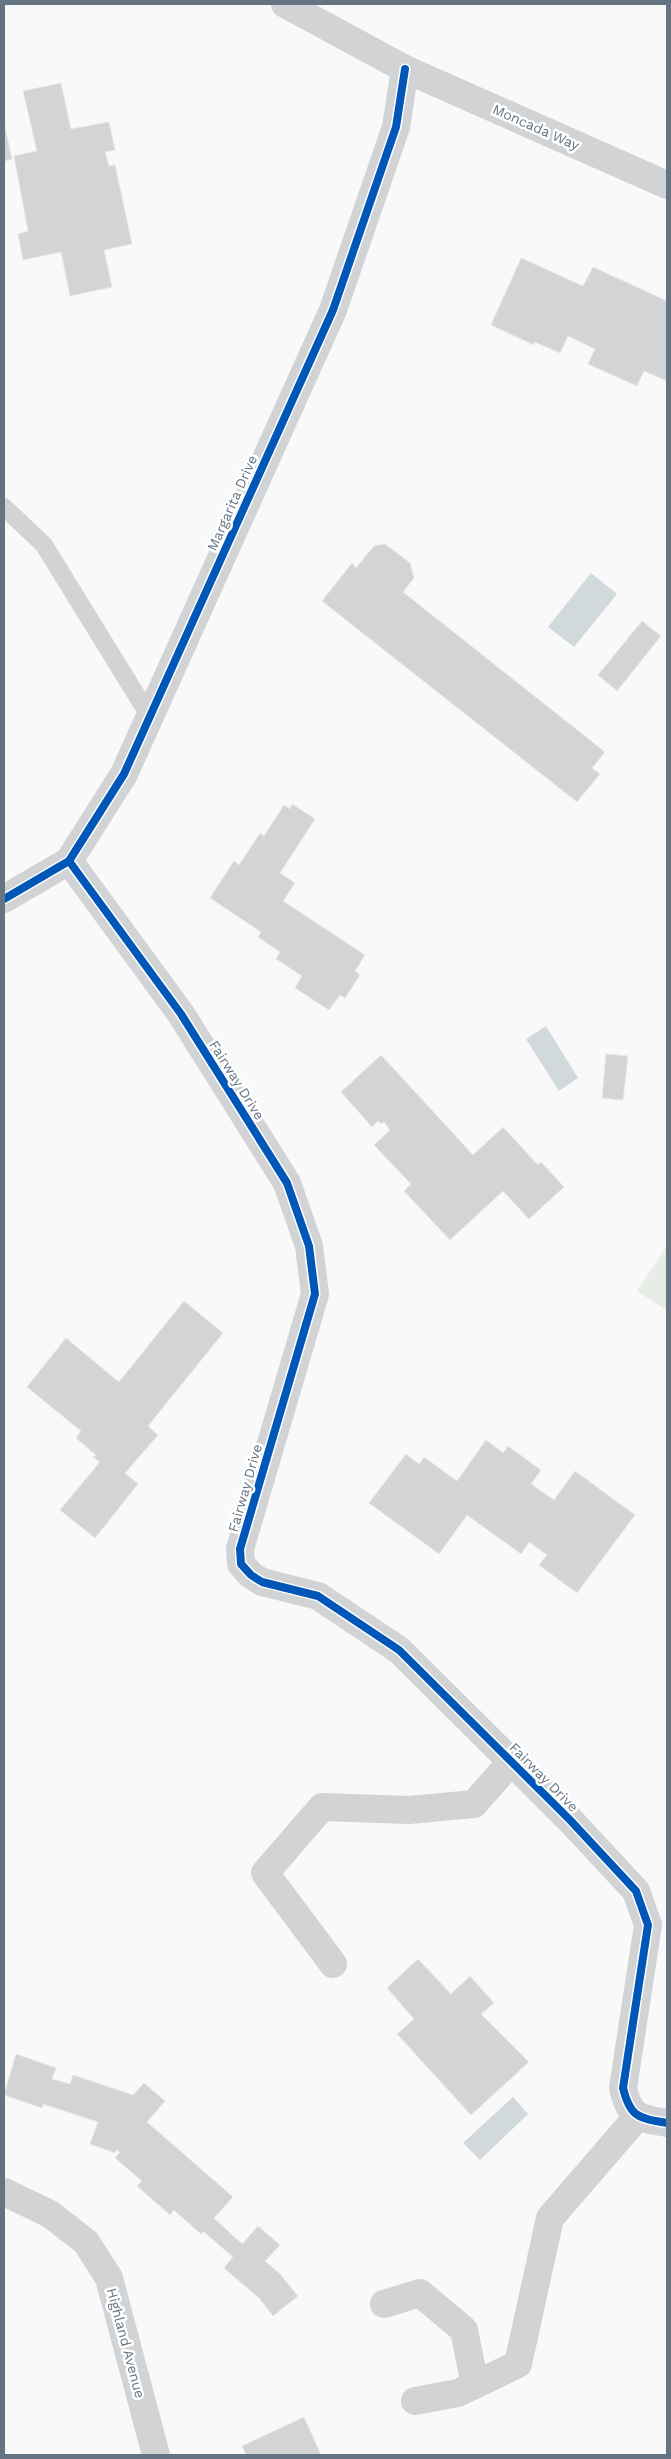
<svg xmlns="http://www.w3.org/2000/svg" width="671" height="2459" font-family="'Work Sans',sans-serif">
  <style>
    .green { fill: #e8ece7 }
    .water { fill: #d2d9dc }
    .building { fill: #d2d4d5; stroke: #e8e8e8 }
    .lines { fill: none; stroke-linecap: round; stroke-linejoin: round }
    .service { stroke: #d1d3d4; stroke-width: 18 }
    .minor { stroke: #d1d3d4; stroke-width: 28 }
    .cycleway-casing { stroke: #fff; stroke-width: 11 }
    .cycleway { stroke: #0057b8; stroke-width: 8 }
    .labels { text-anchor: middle; stroke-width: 5; stroke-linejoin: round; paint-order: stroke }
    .street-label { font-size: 14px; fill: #647483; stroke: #fff }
  </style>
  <rect width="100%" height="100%" fill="#f9f9f9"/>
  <polygon class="green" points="667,1246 667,1311 637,1291"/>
  <g class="water">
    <polygon points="591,573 617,594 574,647 548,627"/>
    <polygon points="546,1026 578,1078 559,1091 526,1039"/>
    <polygon points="513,2097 528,2114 480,2160 463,2143"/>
  </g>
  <g class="building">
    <polygon points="61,83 71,129 109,122 115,150 105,152 109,166 115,165 132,244 104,250 112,287 70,296 61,252 23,260 18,234 28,231 14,156 37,151 23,91"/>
    <polygon points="4,123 12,159 4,161"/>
    <polygon points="521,258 583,286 593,267 667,301 667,381 644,371 637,386 588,364 595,349 568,336 560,353 535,342 534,345 491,325"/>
    <polygon points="385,544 410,563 414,578 403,592 605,752 592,768 600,774 577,802 322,601 352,563 356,568 374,546"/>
    <polygon points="642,621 661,636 617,691 598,675"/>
    <polygon points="292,804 315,819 280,873 295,883 283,901 365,955 355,971 360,975 345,998 340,995 329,1010 295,988 302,976 276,959 280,952 258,937 261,932 210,898 234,861 239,865 260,833 264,836 284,805 290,809"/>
    <polygon points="606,1054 628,1056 623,1100 602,1098"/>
    <polygon points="381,1055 473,1155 503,1127 538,1165 541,1162 564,1187 529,1219 503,1191 450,1240 404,1191 411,1184 374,1145 390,1130 384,1122 381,1124 378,1121 372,1127 341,1092"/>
    <polygon points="184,1301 223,1333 148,1426 158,1435 125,1473 138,1484 95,1538 60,1510 100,1462 93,1457 96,1455 76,1438 81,1431 27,1387 66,1338 119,1382"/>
    <polygon points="486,1440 503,1453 508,1446 541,1470 531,1484 554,1500 575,1471 635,1515 577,1593 539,1565 547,1555 529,1542 521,1554 467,1515 439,1554 369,1503 406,1454 419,1464 424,1457 457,1481"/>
    <polygon points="418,1959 451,1994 470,1976 494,2003 481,2014 529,2062 471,2115 397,2034 414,2019 387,1988"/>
    <polygon points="16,2054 56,2068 52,2079 70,2084 73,2075 133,2095 144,2083 165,2101 147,2122 233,2197 214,2218 242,2244 258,2226 280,2245 265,2261 280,2274 298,2296 273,2316 259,2298 224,2268 233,2257 204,2232 201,2234 174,2210 170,2215 137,2186 142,2181 115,2158 120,2152 116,2150 115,2153 90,2144 98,2122 43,2104 42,2108 4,2095"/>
    <polygon points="304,2417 321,2455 246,2455 242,2446"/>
  </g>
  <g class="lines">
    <polyline class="service" points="4,507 44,545 150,717"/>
    <g class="minor">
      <polyline points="285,4 405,69 667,185"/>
      <path d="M69 861 181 1014 287 1183 309 1246 315 1294 240 1549 241 1564 251 1575 262 1582 318 1596 399 1650 570 1820 636 1891 648 1925 623 2088C630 2117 638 2118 667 2123"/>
      <polyline points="4,899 69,861 124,774 333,310 396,127 405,69"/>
      <polyline points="333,1964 265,1873 322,1807 409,1810 474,1804 511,1762"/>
      <polyline points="4,2192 50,2214 86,2242 109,2278 156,2455"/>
      <polyline points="384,2304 420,2293 464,2330 475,2385"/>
      <polyline points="415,2401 458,2393 518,2364 550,2218 638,2116"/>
    </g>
    <g class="cycleway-casing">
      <g id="cycleway">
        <path d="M69 861 181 1014 287 1183 309 1246 315 1294 240 1549 241 1564 251 1575 262 1582 318 1596 399 1650 570 1820 636 1891 648 1925 623 2088C630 2117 638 2118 667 2123"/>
        <polyline points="4,899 69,861 124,774 333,310 396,127 405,69"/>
      </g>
    </g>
    <use href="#cycleway" class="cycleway"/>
  </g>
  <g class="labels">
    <g class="street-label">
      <text transform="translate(536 127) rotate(24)" y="5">Moncada Way</text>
      <text transform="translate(232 503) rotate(-66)" y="5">Margarita Drive</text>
      <text transform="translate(237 1080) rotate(58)" y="5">Fairway Drive</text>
      <text transform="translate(245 1488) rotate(-74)" y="5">Fairway Drive</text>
      <text transform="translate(544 1777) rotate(45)" y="5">Fairway Drive</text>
      <text transform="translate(126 2343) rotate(75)" y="5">Highland Avenue</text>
    </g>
  </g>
  <rect width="671" height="2459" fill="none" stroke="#647483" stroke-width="10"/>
</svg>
